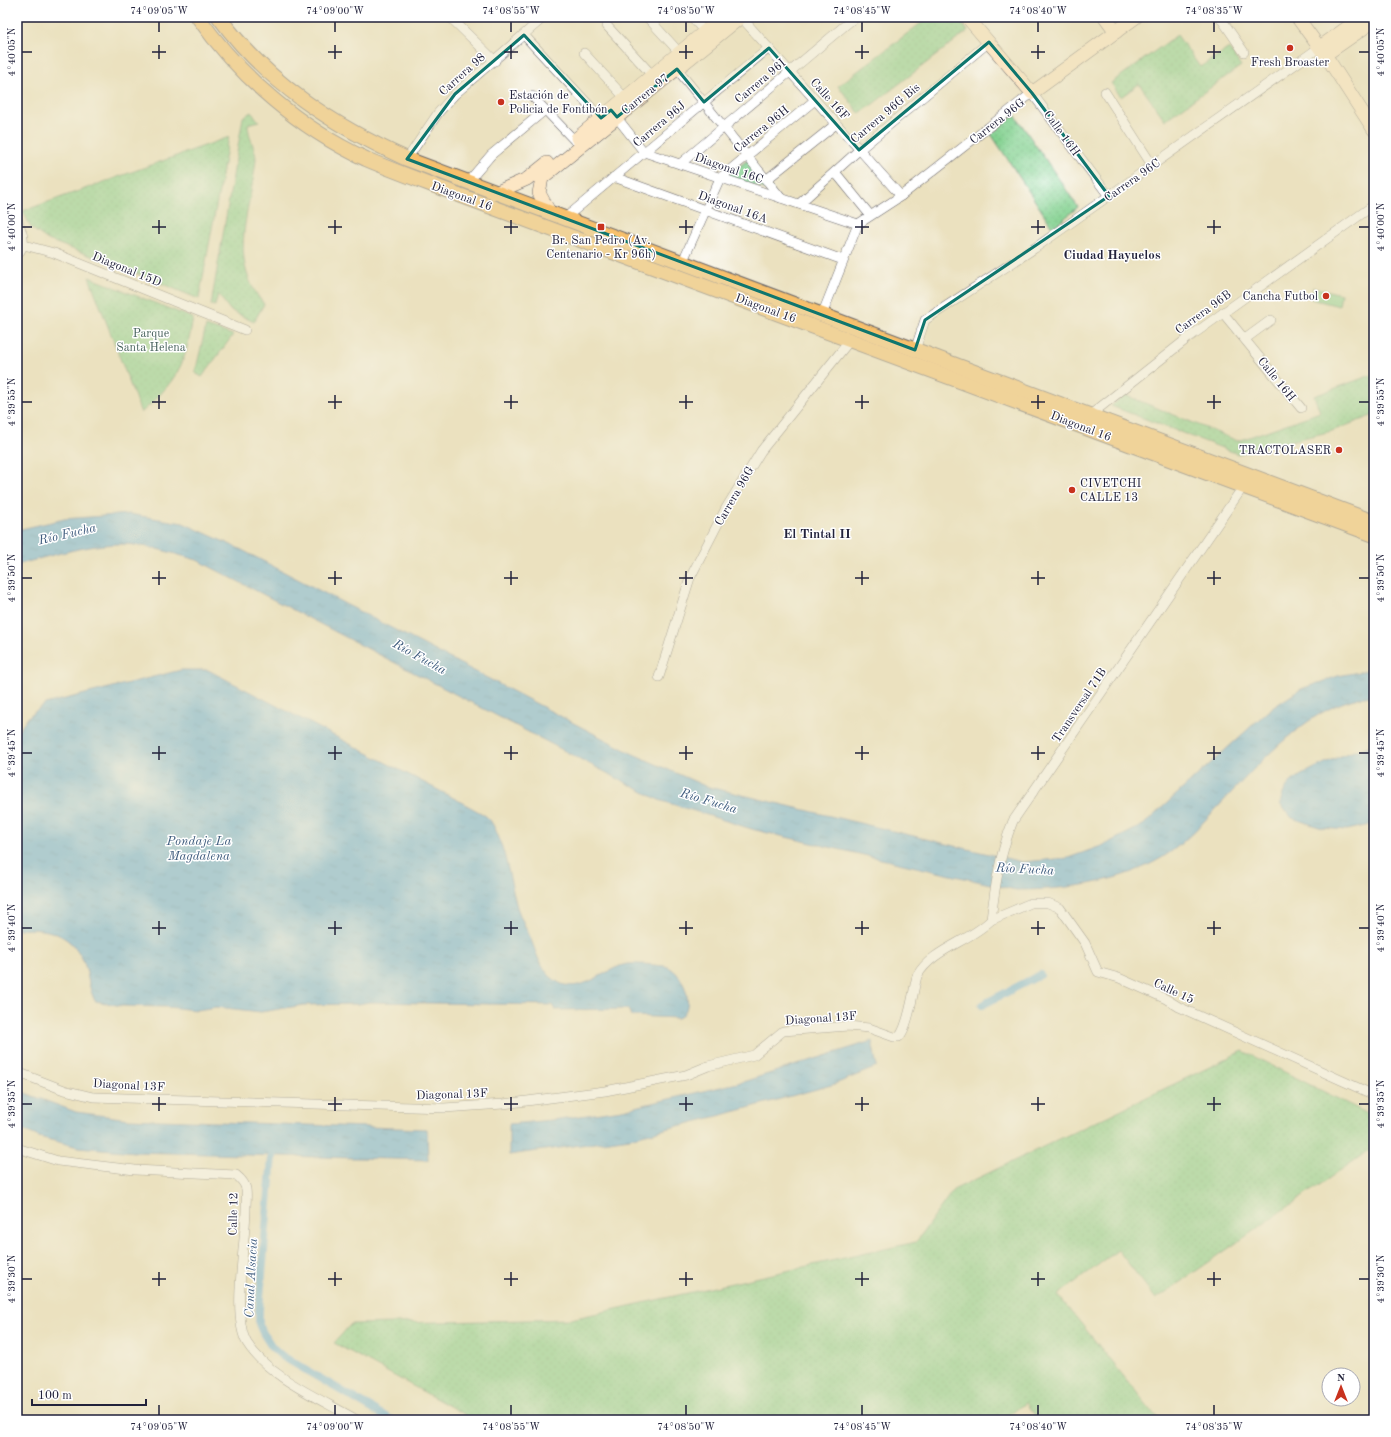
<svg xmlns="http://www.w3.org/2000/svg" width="1391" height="1437" font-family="'Old Standard TT',serif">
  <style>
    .grass { fill: url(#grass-dots); stroke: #527a66 }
    .garden { fill: #83d190; stroke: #527a66 }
    .water { fill: url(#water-ripples); stroke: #456a8e }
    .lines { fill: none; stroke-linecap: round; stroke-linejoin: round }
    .canal { stroke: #68b1e0; stroke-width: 8 }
    .street-casing { stroke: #686569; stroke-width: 10 }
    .secondary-casing { stroke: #686569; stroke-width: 14 }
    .primary-casing { stroke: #686569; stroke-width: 16 }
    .street { stroke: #fff; stroke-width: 9 }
    .secondary { stroke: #fce6c4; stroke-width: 13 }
    .primary { stroke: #f7c06c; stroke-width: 14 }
    .marked { fill: none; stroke: #0f766e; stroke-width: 3; stroke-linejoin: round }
    .ticks { fill: none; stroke: #22223b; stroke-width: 1.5 }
    .poi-dot { fill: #c8321e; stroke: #fff; stroke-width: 1.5 }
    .labels { text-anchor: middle; stroke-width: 3; stroke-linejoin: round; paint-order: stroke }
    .poi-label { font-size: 12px; fill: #22223b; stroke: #fff }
    .street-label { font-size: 12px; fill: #22223b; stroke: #fff }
    .park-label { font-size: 12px; fill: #445f59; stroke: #fff }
    .neighbourhood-label { font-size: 13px; font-weight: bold; fill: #22223b; stroke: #fff }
    .water-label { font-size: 13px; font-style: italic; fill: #3e5b7d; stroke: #fff }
    .neatline { fill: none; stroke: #22223b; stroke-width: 1.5 }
    .ticks-label { font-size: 10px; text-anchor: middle; fill: #22223b }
  </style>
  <defs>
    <pattern id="grass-dots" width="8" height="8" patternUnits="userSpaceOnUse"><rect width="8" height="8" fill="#83d190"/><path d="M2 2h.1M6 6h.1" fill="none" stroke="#71b37d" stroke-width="1.8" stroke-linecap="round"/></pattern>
    <pattern id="water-ripples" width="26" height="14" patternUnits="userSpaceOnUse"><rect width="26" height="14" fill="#68b1e0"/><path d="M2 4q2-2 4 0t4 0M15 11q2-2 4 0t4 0" fill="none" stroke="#5590b7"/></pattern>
  </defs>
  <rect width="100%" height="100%" fill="#fff"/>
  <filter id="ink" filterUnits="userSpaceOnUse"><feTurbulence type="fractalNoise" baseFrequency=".025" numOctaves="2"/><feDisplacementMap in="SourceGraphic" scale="8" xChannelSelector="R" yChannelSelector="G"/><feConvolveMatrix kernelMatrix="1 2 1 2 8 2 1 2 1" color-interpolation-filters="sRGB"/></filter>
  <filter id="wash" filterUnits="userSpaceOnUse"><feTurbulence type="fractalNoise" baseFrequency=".012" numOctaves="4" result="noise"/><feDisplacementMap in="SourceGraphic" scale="16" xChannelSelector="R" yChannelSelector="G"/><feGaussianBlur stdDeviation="0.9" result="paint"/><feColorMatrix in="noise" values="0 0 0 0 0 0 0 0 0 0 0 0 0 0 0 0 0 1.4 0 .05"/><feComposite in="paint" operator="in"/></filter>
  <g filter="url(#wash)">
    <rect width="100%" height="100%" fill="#ebe1bf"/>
    <g class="grass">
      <polygon points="929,17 957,17 968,31 860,114 838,86"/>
      <polygon points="1177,35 1200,67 1229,48 1241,66 1165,120 1139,84 1121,97 1111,83"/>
      <path d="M251 112 259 121 248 124C248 136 256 150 256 159 251 211 226 259 264 304L254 322 230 310 218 294 215 306 211 305 243 117Z"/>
      <polygon points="1015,115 1078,207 1053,228 991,134"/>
      <polygon points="229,137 199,299 126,269 48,240 31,228 23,211"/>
      <polygon points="749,159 774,192 726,176"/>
      <path d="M89 277 193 318C190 335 187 354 179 369 170 386 155 400 141 413Z"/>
      <polygon points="206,326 233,335 202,377 195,373"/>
      <polygon points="1374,374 1374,415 1332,431 1238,454 1111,406 1125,395 1238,441 1320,412 1314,396"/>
      <polygon points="1243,1051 1374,1117 1374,1147 1156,1299 1118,1250 1058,1295 1159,1420 1039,1420 1025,1403 1003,1420 475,1420 334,1343 351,1324 571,1319 916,1242 953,1190"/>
    </g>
    <polygon class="garden" points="1313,287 1341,294 1339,306 1311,299"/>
    <g class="water">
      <path d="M129 514 183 523 240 549 631 753 705 786 1022 862 1068 858 1104 845 1143 825 1269 710 1301 689 1338 676 1374 669V696C1314 698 1256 767 1217 808 1200 825 1184 844 1163 857 1120 883 1065 890 1016 890L755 830 659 800 197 560C171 553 143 543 116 544 82 546 49 556 17 565V530L64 519Z"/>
      <path d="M181 670H208L467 805C473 809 485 814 490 820 504 840 510 882 517 907 520 917 526 927 530 937 537 954 540 970 556 981 580 997 605 968 627 964 638 963 653 965 664 966 683 968 698 1010 678 1018L631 1016 628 1009 555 1010 552 1005 369 1002 358 1004 304 1005 261 1012 216 1007 197 1010 166 1007 122 1006 95 1001C89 988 89 982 86 969 80 947 64 933 42 930 34 929 25 930 17 929V733L29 716 45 704Z"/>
      <path d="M1374 745V824L1347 830 1322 828 1292 818 1280 804C1282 796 1284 790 1289 784 1300 772 1357 748 1374 745Z"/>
      <polygon points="872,1041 877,1067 835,1084 722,1115 630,1138 509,1155 509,1124 552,1120 622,1110 746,1081"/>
      <polygon points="17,1090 76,1112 129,1119 427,1129 428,1160 135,1152 78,1147 39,1137 17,1127"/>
    </g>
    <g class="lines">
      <g class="canal">
        <polyline points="982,1005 1040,975"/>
        <polyline points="273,1145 259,1310 259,1324 263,1333 272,1347 282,1356 391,1420"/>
      </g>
    </g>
  </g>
  <g filter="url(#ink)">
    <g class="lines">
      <g class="street-casing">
        <g id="street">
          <polyline points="450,17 495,61"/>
          <polyline points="647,17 679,52"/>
          <polyline points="692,17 704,31"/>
          <polyline points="741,17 901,196"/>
          <polyline points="1220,17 1244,52"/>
          <polyline points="607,26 652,75"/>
          <polyline points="524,35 601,118"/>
          <polyline points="584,53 625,98"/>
          <polyline points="677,69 781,198"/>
          <polyline points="1105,92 1152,165"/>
          <polyline points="532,96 574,140"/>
          <polyline points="614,114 644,152 858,224"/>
          <polyline points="407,159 438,113 455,94 544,17"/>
          <polyline points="680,164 855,17"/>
          <polyline points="835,172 870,215"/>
          <polyline points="614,177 843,260"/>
          <polyline points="766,180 836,124"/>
          <polyline points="468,182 491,155 545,110"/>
          <polyline points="799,204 859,150 989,42"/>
          <path d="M17 219C22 232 28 244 17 255"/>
          <polyline points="564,219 769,48"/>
          <polyline points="858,224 901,196 1032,93 1109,196"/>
          <polyline points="24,245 54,253 245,330"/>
          <polyline points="682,263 720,178 815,100"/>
          <polyline points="1223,313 1301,408"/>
          <polyline points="822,315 858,224"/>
          <polyline points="1245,339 1271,320"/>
          <polyline points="915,350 925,320 1035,248 1320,47"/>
          <polyline points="1089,416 1188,338 1374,205"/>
          <polyline points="659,677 690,578 726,508 761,451 851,339"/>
          <polyline points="991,920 1031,903 1048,903 1060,908 1085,943 1098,972 1119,978 1166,999 1179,1007 1374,1095"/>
          <path d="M17 1072 64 1090 93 1097 444 1108 503 1104 605 1091 686 1075 708 1066 754 1055 783 1031 848 1026 869 1028 894 1037H899C909 1026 913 991 917 976 932 949 969 942 991 920 995 886 1000 853 1013 821L1243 487"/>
          <path d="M17 1148 58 1161 135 1170 236 1175C241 1179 245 1183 246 1189 247 1195 246 1202 246 1208 246 1242 231 1317 247 1343 269 1378 323 1400 357 1420"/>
        </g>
      </g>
      <g class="secondary-casing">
        <g id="secondary">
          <polyline points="967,17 1032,93 1136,17"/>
          <polyline points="1105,17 1116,32"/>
          <polyline points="1297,17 1330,62 1374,130"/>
          <polyline points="1320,47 1362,17"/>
          <polyline points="1325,55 1374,21"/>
          <polyline points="577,138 722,17"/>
          <polyline points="495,193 527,179 547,163"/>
          <polyline points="550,213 539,193 542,178 741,17"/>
        </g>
      </g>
      <g class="primary-casing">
        <g id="primary">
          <path d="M198 17C240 77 299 128 366 159 394 171 422 181 451 192L1374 535"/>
          <path d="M219 17C267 83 334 126 407 159L1374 522"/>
        </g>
      </g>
      <use href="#street" class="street"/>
      <use href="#secondary" class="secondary"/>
      <use href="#primary" class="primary"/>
    </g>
  </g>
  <path d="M0 0H1391V1437H0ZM524 35 601 118 611 110 617 117 677 69 704 102 769 48 859 150 989 42 1032 93 1109 196 925 320 915 350 407 159 455 94Z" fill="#ebe1bf" fill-opacity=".55" fill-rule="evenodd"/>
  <path class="marked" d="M524 35 601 118 611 110 617 117 677 69 704 102 769 48 859 150 989 42 1032 93 1109 196 925 320 915 350 407 159 455 94Z"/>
  <path class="ticks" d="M159 22V32M335 22V32M511 22V32M686 22V32M862 22V32M1038 22V32M1214 22V32M159 45V59M335 45V59M511 45V59M686 45V59M862 45V59M1038 45V59M1214 45V59M22 52H32M152 52H166M328 52H342M504 52H518M679 52H693M855 52H869M1031 52H1045M1207 52H1221M1359 52H1369M159 220V234M335 220V234M511 220V234M686 220V234M862 220V234M1038 220V234M1214 220V234M22 227H32M152 227H166M328 227H342M504 227H518M679 227H693M855 227H869M1031 227H1045M1207 227H1221M1359 227H1369M159 395V409M335 395V409M511 395V409M686 395V409M862 395V409M1038 395V409M1214 395V409M22 402H32M152 402H166M328 402H342M504 402H518M679 402H693M855 402H869M1031 402H1045M1207 402H1221M1359 402H1369M159 571V585M335 571V585M511 571V585M686 571V585M862 571V585M1038 571V585M1214 571V585M22 578H32M152 578H166M328 578H342M504 578H518M679 578H693M855 578H869M1031 578H1045M1207 578H1221M1359 578H1369M159 746V760M335 746V760M511 746V760M686 746V760M862 746V760M1038 746V760M1214 746V760M22 753H32M152 753H166M328 753H342M504 753H518M679 753H693M855 753H869M1031 753H1045M1207 753H1221M1359 753H1369M159 921V935M335 921V935M511 921V935M686 921V935M862 921V935M1038 921V935M1214 921V935M22 928H32M152 928H166M328 928H342M504 928H518M679 928H693M855 928H869M1031 928H1045M1207 928H1221M1359 928H1369M159 1097V1111M335 1097V1111M511 1097V1111M686 1097V1111M862 1097V1111M1038 1097V1111M1214 1097V1111M22 1104H32M152 1104H166M328 1104H342M504 1104H518M679 1104H693M855 1104H869M1031 1104H1045M1207 1104H1221M1359 1104H1369M159 1272V1286M335 1272V1286M511 1272V1286M686 1272V1286M862 1272V1286M1038 1272V1286M1214 1272V1286M22 1279H32M152 1279H166M328 1279H342M504 1279H518M679 1279H693M855 1279H869M1031 1279H1045M1207 1279H1221M1359 1279H1369M159 1405V1415M335 1405V1415M511 1405V1415M686 1405V1415M862 1405V1415M1038 1405V1415M1214 1405V1415"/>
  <g class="poi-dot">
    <circle cx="1290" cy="48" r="4"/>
    <circle cx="501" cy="102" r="4"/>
    <rect x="597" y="223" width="8" height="8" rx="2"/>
    <circle cx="1326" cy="296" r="4"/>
    <circle cx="1339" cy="450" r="4"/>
    <circle cx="1072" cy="490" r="4"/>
  </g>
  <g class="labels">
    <g class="poi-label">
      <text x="1290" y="66">Fresh Broaster</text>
      <text x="509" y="99" text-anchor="start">Estación de<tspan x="509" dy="14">Policia de Fontibón</tspan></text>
      <text x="601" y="244">Br. San Pedro (Av.<tspan x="601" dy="14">Centenario - Kr 96h)</tspan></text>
      <text x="1318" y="300" text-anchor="end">Cancha Futbol</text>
      <text x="1331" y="454" text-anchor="end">TRACTOLASER</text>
      <text x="1080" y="487" text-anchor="start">CIVETCHI<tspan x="1080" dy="14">CALLE 13</tspan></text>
    </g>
    <g class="street-label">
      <text transform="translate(462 74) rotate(-42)" y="4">Carrera 98</text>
      <text transform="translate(760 81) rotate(-40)" y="4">Carrera 96I</text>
      <text transform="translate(645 94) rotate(-39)" y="4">Carrera 97</text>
      <text transform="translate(830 99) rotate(48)" y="4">Calle 16F</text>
      <text transform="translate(885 113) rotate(-40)" y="4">Carrera 96G Bis</text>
      <text transform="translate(997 121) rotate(-38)" y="4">Carrera 96G</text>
      <text transform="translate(659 124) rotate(-40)" y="4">Carrera 96J</text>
      <text transform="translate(761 129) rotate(-39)" y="4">Carrera 96H</text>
      <text transform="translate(1062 133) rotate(54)" y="4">Calle 16H</text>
      <text transform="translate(729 168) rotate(19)" y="4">Diagonal 16C</text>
      <text transform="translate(1132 180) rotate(-35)" y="4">Carrera 96C</text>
      <text transform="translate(462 196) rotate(20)" y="4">Diagonal 16</text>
      <text transform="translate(733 207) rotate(20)" y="4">Diagonal 16A</text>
      <text transform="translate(127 269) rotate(22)" y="4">Diagonal 15D</text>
      <text transform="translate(766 308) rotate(20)" y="4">Diagonal 16</text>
      <text transform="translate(1203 312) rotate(-36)" y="4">Carrera 96B</text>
      <text transform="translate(1277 379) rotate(51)" y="4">Calle 16H</text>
      <text transform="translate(1081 426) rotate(21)" y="4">Diagonal 16</text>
      <text transform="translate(734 496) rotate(-60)" y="4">Carrera 96G</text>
      <text transform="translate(1079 705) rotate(-56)" y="4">Transversal 71B</text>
      <text transform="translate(1174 991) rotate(25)" y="4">Calle 15</text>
      <text transform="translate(821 1018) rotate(-4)" y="4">Diagonal 13F</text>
      <text transform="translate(129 1085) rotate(3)" y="4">Diagonal 13F</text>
      <text transform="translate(452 1094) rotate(-2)" y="4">Diagonal 13F</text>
      <text transform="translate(233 1214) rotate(-89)" y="4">Calle 12</text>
    </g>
    <g class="park-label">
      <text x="151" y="337">Parque<tspan x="151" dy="14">Santa Helena</tspan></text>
    </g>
    <g class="neighbourhood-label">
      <text x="1112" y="259">Ciudad Hayuelos</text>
      <text x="817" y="538">El Tintal II</text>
    </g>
    <g class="water-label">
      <text transform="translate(67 533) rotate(-13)" y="5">Río Fucha</text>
      <text transform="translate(420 656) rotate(29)" y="5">Río Fucha</text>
      <text transform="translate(709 800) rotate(17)" y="5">Río Fucha</text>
      <text x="199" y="845">Pondaje La<tspan x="199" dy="15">Magdalena</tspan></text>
      <text transform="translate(1025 868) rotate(3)" y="5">Río Fucha</text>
      <text transform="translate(250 1278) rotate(-87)" y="5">Canal Alsacia</text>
    </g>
  </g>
  <rect width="1391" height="1437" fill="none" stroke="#fff" stroke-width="44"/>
  <g transform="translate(1341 1387)"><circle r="19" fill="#ffffff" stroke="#a7a7b1"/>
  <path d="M0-3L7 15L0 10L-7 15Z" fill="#c8321e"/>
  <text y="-6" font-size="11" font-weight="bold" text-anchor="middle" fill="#22223b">N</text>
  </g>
  <path d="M32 1399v6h114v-6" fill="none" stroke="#22223b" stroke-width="2"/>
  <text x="38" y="1399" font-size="12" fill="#22223b" stroke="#ffffff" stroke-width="3" paint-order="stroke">100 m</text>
  <rect x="22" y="22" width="1347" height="1393" class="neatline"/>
  <g class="ticks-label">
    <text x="159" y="14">74°09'05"W</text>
    <text x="335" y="14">74°09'00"W</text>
    <text x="511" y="14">74°08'55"W</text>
    <text x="686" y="14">74°08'50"W</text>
    <text x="862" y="14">74°08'45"W</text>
    <text x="1038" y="14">74°08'40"W</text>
    <text x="1214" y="14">74°08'35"W</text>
    <text transform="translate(11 52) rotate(-90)" y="4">4°40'05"N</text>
    <text transform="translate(1380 52) rotate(-90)" y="4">4°40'05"N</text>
    <text transform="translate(11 227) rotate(-90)" y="4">4°40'00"N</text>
    <text transform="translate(1380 227) rotate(-90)" y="4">4°40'00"N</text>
    <text transform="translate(11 402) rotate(-90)" y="4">4°39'55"N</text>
    <text transform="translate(1380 402) rotate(-90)" y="4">4°39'55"N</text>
    <text transform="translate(11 578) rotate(-90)" y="4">4°39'50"N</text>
    <text transform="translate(1380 578) rotate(-90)" y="4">4°39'50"N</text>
    <text transform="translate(11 753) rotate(-90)" y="4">4°39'45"N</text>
    <text transform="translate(1380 753) rotate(-90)" y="4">4°39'45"N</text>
    <text transform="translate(11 928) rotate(-90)" y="4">4°39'40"N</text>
    <text transform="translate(1380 928) rotate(-90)" y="4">4°39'40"N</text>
    <text transform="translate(11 1104) rotate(-90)" y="4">4°39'35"N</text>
    <text transform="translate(1380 1104) rotate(-90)" y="4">4°39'35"N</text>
    <text transform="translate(11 1279) rotate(-90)" y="4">4°39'30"N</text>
    <text transform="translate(1380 1279) rotate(-90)" y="4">4°39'30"N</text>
    <text x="159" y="1430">74°09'05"W</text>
    <text x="335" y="1430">74°09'00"W</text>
    <text x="511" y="1430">74°08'55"W</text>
    <text x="686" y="1430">74°08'50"W</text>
    <text x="862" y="1430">74°08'45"W</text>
    <text x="1038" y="1430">74°08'40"W</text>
    <text x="1214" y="1430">74°08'35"W</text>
  </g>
</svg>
